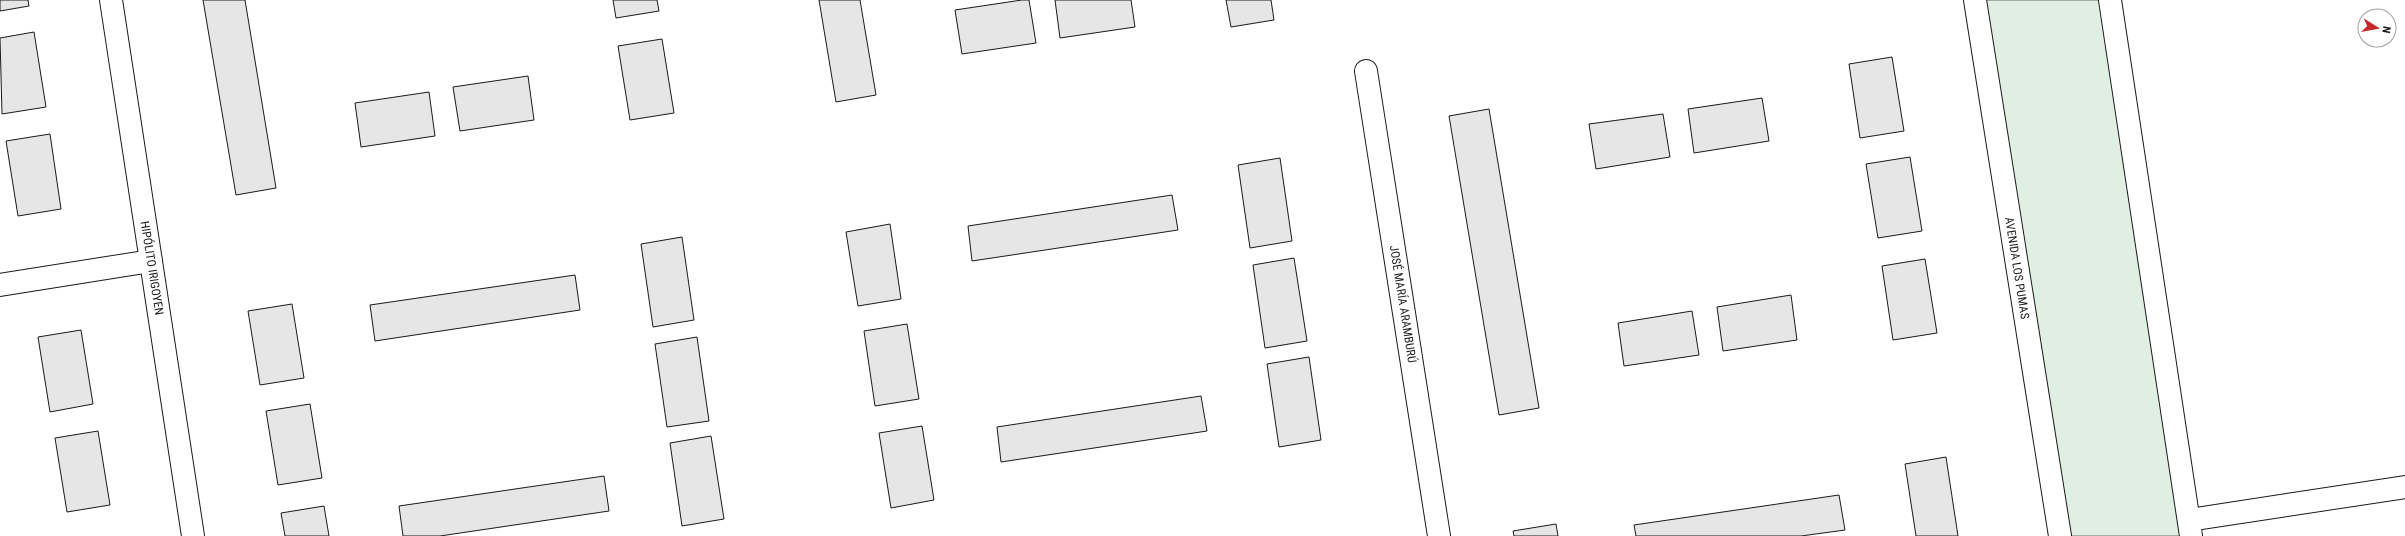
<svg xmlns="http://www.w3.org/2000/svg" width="2405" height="536" font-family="'Roboto Condensed',sans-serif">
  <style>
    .green { fill: #e0efe3; stroke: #6a6a6a }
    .building { fill: #e6e6e6; stroke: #1a1a1a }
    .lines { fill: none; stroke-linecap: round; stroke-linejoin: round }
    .minor-casing { stroke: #1a1a1a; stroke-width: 24 }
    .secondary-casing { stroke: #1a1a1a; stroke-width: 24 }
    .minor { stroke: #fff; stroke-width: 22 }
    .secondary { stroke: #fff; stroke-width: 22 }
    .labels { text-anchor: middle; stroke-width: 3; stroke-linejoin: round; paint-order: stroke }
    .street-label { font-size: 12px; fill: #1a1a1a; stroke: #fff }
  </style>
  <rect width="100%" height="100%" fill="#fff"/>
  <polygon class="green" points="1974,0 2105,0 2187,536 2059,536"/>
  <g class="building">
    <polygon points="0,0 28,0 29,6 0,11"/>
    <polygon points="203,0 245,0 276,188 236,195"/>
    <polygon points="613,0 657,0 659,11 616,18"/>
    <polygon points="819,0 860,0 876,95 836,102"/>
    <polygon points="1022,0 1029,0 1036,43 962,54 955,10"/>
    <polygon points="1055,0 1131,0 1135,27 1060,38"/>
    <polygon points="1226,0 1271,0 1274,20 1231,27"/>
    <polygon points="34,32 46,107 2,114 0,38"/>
    <polygon points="662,39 674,113 630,120 618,46"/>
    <polygon points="1892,57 1904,131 1860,138 1849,64"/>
    <polygon points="528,76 534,120 460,131 453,87"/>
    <polygon points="429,92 435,136 361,147 355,103"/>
    <polygon points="1762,98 1769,141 1694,153 1688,109"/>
    <polygon points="1489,109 1539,408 1499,415 1449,116"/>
    <polygon points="1663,114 1670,157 1596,169 1589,124"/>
    <polygon points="50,134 61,209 18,216 6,141"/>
    <polygon points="1910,157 1922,231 1878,238 1866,164"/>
    <polygon points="1280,158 1292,241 1250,248 1238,165"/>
    <polygon points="1172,195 1178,230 972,261 968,226"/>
    <polygon points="890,224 901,299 858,306 846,232"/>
    <polygon points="682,237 694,320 653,327 641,244"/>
    <polygon points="1294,258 1307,341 1265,348 1253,265"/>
    <polygon points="1925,259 1937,333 1893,340 1882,266"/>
    <polygon points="575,275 580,310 375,341 370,305"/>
    <polygon points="1791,295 1797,340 1723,351 1717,307"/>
    <polygon points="292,304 304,378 260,385 248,311"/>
    <polygon points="1692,311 1699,355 1624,366 1618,323"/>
    <polygon points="907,324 919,399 875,406 864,331"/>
    <polygon points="81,330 93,404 50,412 38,337"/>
    <polygon points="697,337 709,421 667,427 655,344"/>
    <polygon points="1309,357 1321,440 1279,447 1267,364"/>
    <polygon points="1201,396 1207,431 1001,462 997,427"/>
    <polygon points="310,404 322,478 278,485 266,411"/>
    <polygon points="922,426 934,500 891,508 879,433"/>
    <polygon points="98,431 110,505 67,512 55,438"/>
    <polygon points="711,436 724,519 682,526 670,443"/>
    <polygon points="1946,457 1958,536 1916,536 1905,464"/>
    <polygon points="604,476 609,511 440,536 403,536 399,506"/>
    <polygon points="1839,495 1845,530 1801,536 1636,536 1634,525"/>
    <polygon points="324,506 329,536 285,536 281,513"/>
    <polygon points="1556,524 1558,536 1514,536 1513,531"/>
  </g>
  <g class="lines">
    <g class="minor-casing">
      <g id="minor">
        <polyline points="111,0 193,536"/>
        <polyline points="1366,71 1439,536"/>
        <polyline points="0,285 151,261"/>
        <polyline points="2189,520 2405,487"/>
      </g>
    </g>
    <g class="secondary-casing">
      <g id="secondary">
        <polyline points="1975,0 2060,536"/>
        <polyline points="2110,0 2191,536"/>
      </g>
    </g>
    <use href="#minor" class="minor"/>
    <use href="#secondary" class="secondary"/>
  </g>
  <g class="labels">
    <g class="street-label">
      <text transform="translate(152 268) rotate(81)" y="4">HIPÓLITO IRIGOYEN</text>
      <text transform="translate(2017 268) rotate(81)" y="4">AVENIDA LOS PUMAS</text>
      <text transform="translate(1403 304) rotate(81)" y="4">JOSÉ MARÍA ARAMBURÚ</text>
    </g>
  </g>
  <g transform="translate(2377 28) rotate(101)"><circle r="19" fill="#ffffff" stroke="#a3a3a3"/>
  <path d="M0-3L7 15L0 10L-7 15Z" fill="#c62828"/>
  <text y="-6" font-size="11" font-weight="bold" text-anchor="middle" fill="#1a1a1a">N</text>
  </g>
</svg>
